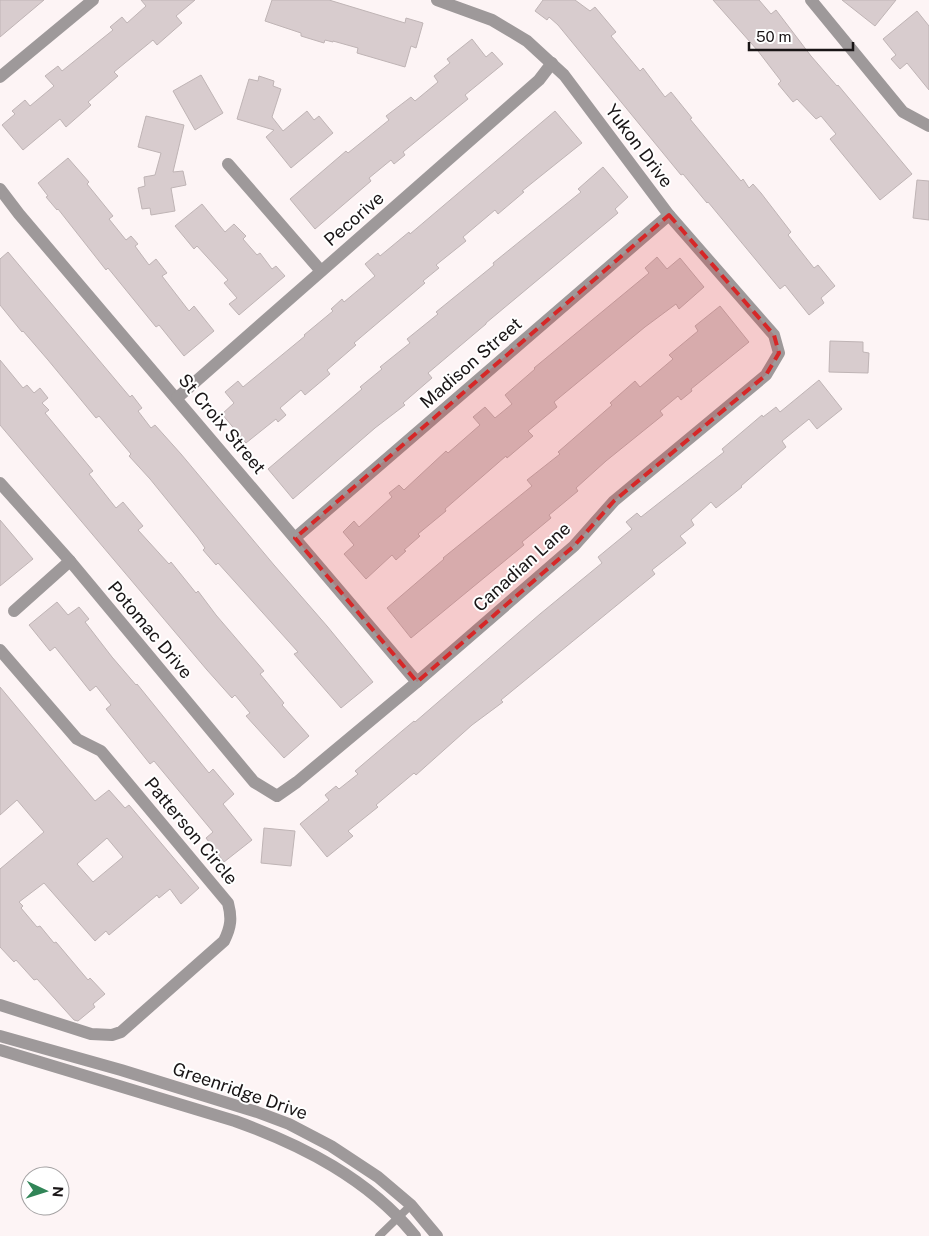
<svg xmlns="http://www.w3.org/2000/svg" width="929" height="1236" font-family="'Public Sans',sans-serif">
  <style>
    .building { fill: #d8ccce; stroke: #bfb4b5; fill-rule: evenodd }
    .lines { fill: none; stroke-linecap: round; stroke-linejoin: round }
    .service { stroke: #9e999a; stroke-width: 8 }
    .minor { stroke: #9e999a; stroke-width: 12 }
    .tertiary { stroke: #9e999a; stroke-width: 12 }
    .marked { fill: #d62828; fill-opacity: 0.2; stroke: #d62828; stroke-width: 4; stroke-dasharray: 10 6; stroke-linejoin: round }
    .labels { text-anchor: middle; stroke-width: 4; stroke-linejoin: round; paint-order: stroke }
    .street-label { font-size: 18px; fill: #191516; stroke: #fff }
  </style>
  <rect width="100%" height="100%" fill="#fdf4f5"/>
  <g class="building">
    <polygon points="0,0 44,0 0,37"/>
    <polygon points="141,0 195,0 176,16 182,23 157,45 153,40 114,72 118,76 88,102 91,105 66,127 60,119 23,150 2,125 15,114 12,111 25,100 30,106 54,86 45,76 58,66 62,71 113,30 110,27 122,17 127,23 146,6"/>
    <polygon points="272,0 329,0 405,23 406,18 423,23 416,48 411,46 405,67 357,53 358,48 333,41 333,42 325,40 324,43 301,36 301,33 265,21"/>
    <polygon points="543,0 575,0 590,11 595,7 616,32 611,36 640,71 643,68 665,97 671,92 692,118 690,119 741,181 743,179 749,188 753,184 761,193 791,232 788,235 814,268 818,265 835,286 821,298 824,303 809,315 785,285 780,289 708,202 707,203 683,174 681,175 558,25 549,17 547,20 535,11"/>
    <polygon points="713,0 759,0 771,14 776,10 811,56 837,86 838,85 912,174 880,200 830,139 836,134 821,116 816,119 797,99 793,102 778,84 781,81 758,51"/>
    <polygon points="842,0 896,0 875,26"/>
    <polygon points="917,11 929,26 929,90 907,63 900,69 891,59 896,55 883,39"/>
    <polygon points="472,39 486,57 492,52 503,64 465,95 468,99 403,152 405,155 394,164 391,160 369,178 371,181 315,229 290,199 346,151 348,153 389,120 386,116 411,97 415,101 438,82 434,76 450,63 447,59"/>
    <polygon points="201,75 223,113 195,130 173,91"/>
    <polygon points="259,76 274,81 273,86 281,89 272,117 283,131 307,111 314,120 319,116 333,133 291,168 266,137 274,130 237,119 249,79 258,81"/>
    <polygon points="555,111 582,143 522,191 524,192 498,214 495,210 463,237 466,241 436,265 439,268 423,281 425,283 354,343 356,345 327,370 330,374 305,395 301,390 280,408 286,415 278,422 276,419 246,443 222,414 234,403 225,392 238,381 243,387 305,336 304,335 333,311 331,309 342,299 344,302 375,276 365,264 378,253 380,256 409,232 410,234"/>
    <polygon points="146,116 184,125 173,172 183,171 186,185 171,188 175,211 151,215 150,208 142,209 138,188 145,186 144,177 155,175 161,153 138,147"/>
    <polygon points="68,158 89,182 87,184 113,216 109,219 126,240 131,236 138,244 135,246 149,265 156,259 167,273 162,276 189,311 194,306 214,331 184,356 159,325 156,327 108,268 106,270 58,209 57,210 46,197 48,196 38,183"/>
    <polygon points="603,167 628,197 615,209 618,213 486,323 486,324 428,373 432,378 403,403 405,405 375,428 293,499 268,469 362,389 360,387 382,369 380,367 410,343 407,339 438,314 436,312 494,265 493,263 581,192 578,189"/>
    <polygon points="917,180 929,181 929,220 913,218"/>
    <polygon points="202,204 225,232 234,224 246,236 243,239 257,255 260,253 272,269 276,266 285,276 239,315 229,304 237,298 224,283 228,280 197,246 194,249 175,226"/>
    <polygon points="8,252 130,397 132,395 142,408 138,411 151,428 155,425 181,454 274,565 327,626 373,682 341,708 294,654 298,652 218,563 216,565 203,550 205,548 198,538 150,479 129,456 131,454 99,416 96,418 48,360 23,331 22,332 0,305 0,259"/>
    <polygon points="657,257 667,269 680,258 704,287 679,309 676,304 645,327 554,402 557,407 528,431 533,436 507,458 506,456 445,509 446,511 418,534 420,536 404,550 406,551 396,560 392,555 366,579 344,554 354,545 343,532 354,521 359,527 392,497 389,493 399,485 404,490 446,451 448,453 480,425 473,417 485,407 495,418 512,404 505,395 535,369 534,368 649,273 645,268"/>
    <polygon points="720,306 749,342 691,389 692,391 681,400 678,396 660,411 663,415 606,461 576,488 578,491 549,515 551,518 522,542 524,545 411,638 387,608 444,559 443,558 532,486 527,480 560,454 558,452 612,405 610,403 635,381 640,387 673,359 669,355 698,331 695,326"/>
    <polygon points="830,341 863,342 863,352 869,353 868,373 829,372"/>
    <polygon points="0,360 23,388 27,385 34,393 40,388 48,398 42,403 49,410 45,413 93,471 89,474 116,508 123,502 143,526 138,530 169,564 171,562 196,593 198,591 216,615 264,671 260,674 284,703 282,705 309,736 284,758 246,716 250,713 235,695 232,698 207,670 0,425"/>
    <polygon points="819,380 842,409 817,429 809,419 782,441 786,447 741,486 742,487 716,508 711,502 691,520 694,525 680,536 686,543 652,570 655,574 501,700 503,702 472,725 416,775 414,773 376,805 378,807 348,831 353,836 327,857 300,824 329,800 325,795 336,786 339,789 358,774 355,771 402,731 414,721 415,722 540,614 602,563 598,557 632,529 626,522 637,513 641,517 655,506 724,452 722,449 762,415 763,417 776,407 780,412"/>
    <polygon points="0,520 33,559 0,586"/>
    <polygon points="57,602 68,615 79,607 89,619 85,622 112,657 136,685 137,684 209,773 213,769 234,794 223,804 252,840 224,862 206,838 213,832 154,761 150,764 106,709 111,705 96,686 90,691 55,647 50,651 29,625"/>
    <path d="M0 687 95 801 109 790 125 808 129 805 199 888 181 904 170 889 159 898 157 895 109 935 106 931 95 941 44 883 19 902 23 906 21 908 37 927 40 926 54 943 56 942 88 980 90 978 105 994 93 1004 95 1007 78 1021 74 1020 37 979 34 980 16 960 14 962 0 947V869L44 832 17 800 0 815ZM107 838 123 857 93 882 77 864Z"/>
    <polygon points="264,828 295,831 291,866 261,863"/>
  </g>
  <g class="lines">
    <polyline class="service" points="379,1236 411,1205"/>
    <g class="minor">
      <polyline points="811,0 903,112 929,126"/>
      <polyline points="0,77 93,0"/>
      <polyline points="228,164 321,271"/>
      <polyline points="0,189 19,214 417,682"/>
      <polyline points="177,398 539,80 552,63"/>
      <polyline points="0,483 70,561 254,782 277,796 297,782 417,682 574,546 614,501 766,375 779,353 774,335 669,215 564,75 527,41 492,20 437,0"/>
      <polyline points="295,538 669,215"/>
      <polyline points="14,611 70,561"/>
      <path d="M0 650 77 739 101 751 228 903C232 918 231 927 224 941L121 1032 112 1035 91 1034 0 1005"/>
    </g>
    <g class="tertiary">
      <polyline points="0,1036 121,1070 257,1112 289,1124 331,1146 378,1177 411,1205 437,1236"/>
      <path d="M0 1050 235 1121C302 1145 369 1179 415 1236"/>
    </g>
  </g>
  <path class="marked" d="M669 215 774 335 779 353 766 375 614 501 574 546 417 682 295 538Z"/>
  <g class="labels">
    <g class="street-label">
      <text transform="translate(639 146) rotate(53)" y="6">Yukon Drive</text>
      <text transform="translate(354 219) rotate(-41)" y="6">Pecorive</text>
      <text transform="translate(471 363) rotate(-41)" y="6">Madison Street</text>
      <text transform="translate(222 424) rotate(50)" y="6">St Croix Street</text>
      <text transform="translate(522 567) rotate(-42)" y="6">Canadian Lane</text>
      <text transform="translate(150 630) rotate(50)" y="6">Potomac Drive</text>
      <text transform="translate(191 831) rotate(50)" y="6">Patterson Circle</text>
      <text transform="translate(240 1091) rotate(19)" y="6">Greenridge Drive</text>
    </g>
  </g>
  <g transform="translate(45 1191) rotate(94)"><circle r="24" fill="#ffffff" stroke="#a3a1a2"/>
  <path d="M0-4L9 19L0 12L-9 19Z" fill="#318557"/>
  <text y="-8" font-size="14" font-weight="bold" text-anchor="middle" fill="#191516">N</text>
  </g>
  <path d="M749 42v8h104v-8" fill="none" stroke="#191516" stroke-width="2.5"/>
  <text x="756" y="42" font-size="15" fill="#191516" stroke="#ffffff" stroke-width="4" paint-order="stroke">50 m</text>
</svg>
